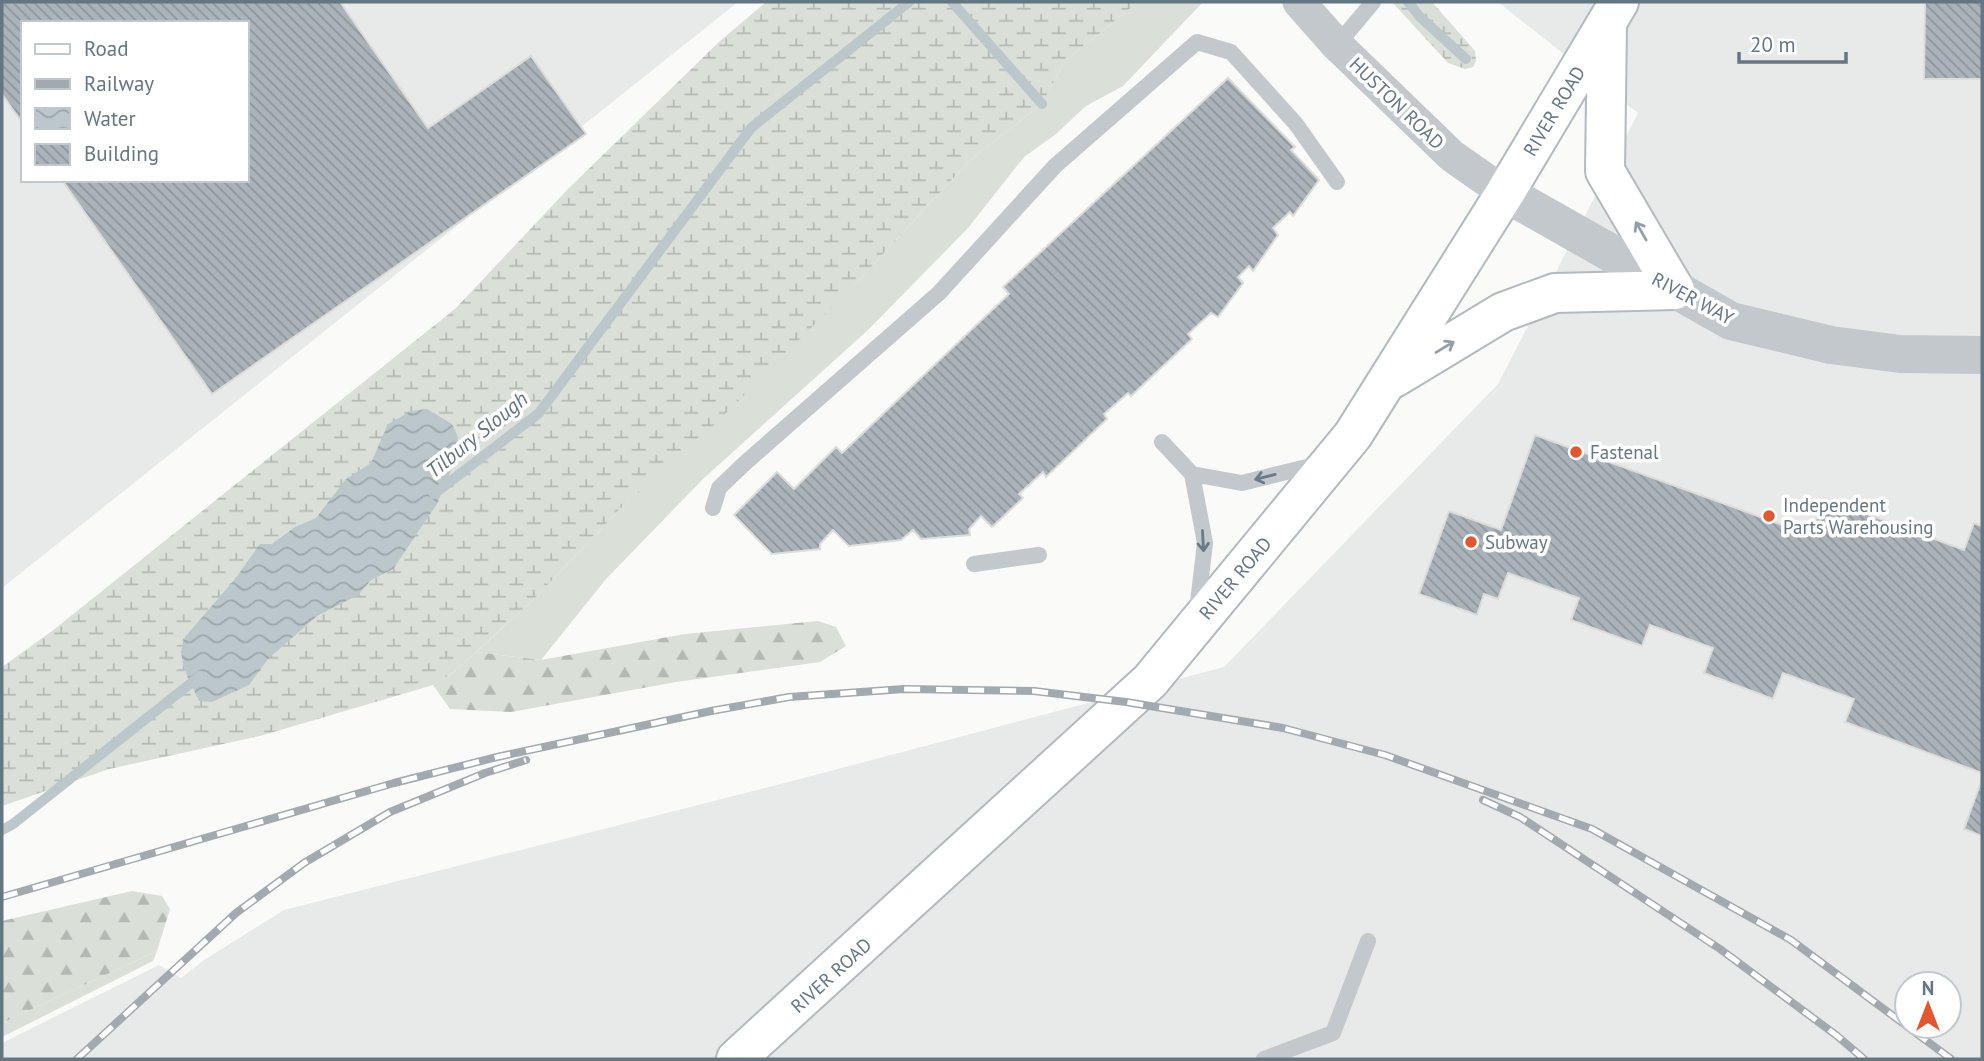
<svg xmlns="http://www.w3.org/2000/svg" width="1984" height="1061" font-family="'PT Sans',sans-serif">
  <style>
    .built { fill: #e8e9e9; fill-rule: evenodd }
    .grass { fill: #dadfd7 }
    .forest { fill: url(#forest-firs) }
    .wetland { fill: url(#wetland-marsh) }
    .water { fill: url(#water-waves) }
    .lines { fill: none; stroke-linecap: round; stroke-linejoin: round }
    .stream { stroke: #bbc7cb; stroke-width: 10 }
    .building { fill: url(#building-back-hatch); stroke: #dcdcda; stroke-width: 2 }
    .secondary-casing { stroke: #b3babf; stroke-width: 42 }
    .service { stroke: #c3c8cc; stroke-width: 16 }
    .minor { stroke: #c3c8cc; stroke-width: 33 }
    .tertiary { stroke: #c3c8cc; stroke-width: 38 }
    .secondary { stroke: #fff; stroke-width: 38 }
    .rail-casing { stroke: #a2aab0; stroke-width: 8 }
    .rail { stroke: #fff; stroke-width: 5; stroke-dasharray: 16; stroke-linecap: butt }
    .oneway { stroke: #939fa8 }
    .oneway2 { stroke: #6a7a87 }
    .poi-dot { fill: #e4572e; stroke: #fff; stroke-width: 2.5 }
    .labels { text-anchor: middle; stroke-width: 7; stroke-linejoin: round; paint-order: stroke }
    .street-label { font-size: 19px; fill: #657683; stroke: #fff }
    .poi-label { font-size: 19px; fill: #657683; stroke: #fff; text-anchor: start }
    .water-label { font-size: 21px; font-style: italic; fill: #60757c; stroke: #fff }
  </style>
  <defs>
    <pattern id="forest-firs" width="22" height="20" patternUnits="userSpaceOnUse" patternTransform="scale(1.75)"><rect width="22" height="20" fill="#dadfd7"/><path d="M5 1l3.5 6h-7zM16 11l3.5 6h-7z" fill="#b4b9b4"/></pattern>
    <pattern id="wetland-marsh" width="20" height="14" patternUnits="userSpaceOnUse" patternTransform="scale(1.75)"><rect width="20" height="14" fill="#dadfd7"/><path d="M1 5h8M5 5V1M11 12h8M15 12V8" fill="none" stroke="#b4b9b4"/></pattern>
    <pattern id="water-waves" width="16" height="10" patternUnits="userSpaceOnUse" patternTransform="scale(1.75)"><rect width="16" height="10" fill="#bbc7cb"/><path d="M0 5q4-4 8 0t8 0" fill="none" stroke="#9ca6aa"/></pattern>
    <pattern id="building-back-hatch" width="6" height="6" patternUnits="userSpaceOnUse" patternTransform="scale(1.75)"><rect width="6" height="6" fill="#aab3b9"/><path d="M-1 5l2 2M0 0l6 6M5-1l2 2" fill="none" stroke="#8e969c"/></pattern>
  </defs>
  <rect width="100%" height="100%" fill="#fafaf8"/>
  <g class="built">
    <path d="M2 2H738L2 588ZM23 23H247V180H23Z"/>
    <path d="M1498 2H1982V1059H2V1043L159 965 181 978 204 960 284 910 796 780 1224 667 1498 384 1638 113ZM1907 984H1949V1026H1907Z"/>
  </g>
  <g class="grass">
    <polygon points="1138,2 1203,2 1123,86 1086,106 1056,134 1024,157 968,228 868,330 703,479 606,579 541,660 476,652 535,598 620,509 859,280 969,161 1042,104 1064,62"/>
    <polygon points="157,951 153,961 2,1037 2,1023"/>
  </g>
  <g class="forest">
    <polygon points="818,621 836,627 846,646 820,662 676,682 511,712 450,709 433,685 454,672 476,652 541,660 685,634"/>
    <polygon points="132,891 162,896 170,909 157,951 2,1023 2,921"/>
  </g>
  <g class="wetland">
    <polygon points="766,2 1138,2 1064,62 1042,104 969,161 859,280 711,428 620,509 535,598 454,672 433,685 260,736 109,769 2,806 2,667 52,631 455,309 568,189 720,41"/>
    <polygon points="1392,2 1432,2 1475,51 1476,61 1473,67 1465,69 1448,63"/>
  </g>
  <polygon class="water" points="427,409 452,424 458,437 457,456 437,504 393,569 371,580 358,595 317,616 268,659 249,685 212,702 199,701 184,669 181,652 185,637 235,579 260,544 272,544 295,527 316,518 346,479 371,463 388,424 411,411"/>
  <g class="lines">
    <g class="stream">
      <polyline points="952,2 1042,104"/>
      <polyline points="1408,2 1420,17 1466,59"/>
      <polyline points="434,494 539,413 751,128 909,2"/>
      <polyline points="2,830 13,824 200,676"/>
    </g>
  </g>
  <g class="building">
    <polygon points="2,2 340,2 428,128 531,56 586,134 212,394 62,180 247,180 247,23 23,23 23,124 2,94"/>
    <polygon points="1925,2 1982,2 1982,79 1924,79"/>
    <polygon points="1228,78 1295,147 1291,150 1319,180 1293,216 1290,212 1273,228 1278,235 1253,271 1249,266 1238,277 1243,283 1218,317 1211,313 1188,334 1192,339 1131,396 1128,393 1104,414 1107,419 1046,477 1043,472 1019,494 1023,498 992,527 981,516 969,529 970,535 921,539 913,530 901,540 849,546 833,530 820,544 820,549 772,554 734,515 777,472 794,489 836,447 842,453 1009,294 1003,287"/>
    <polygon points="1535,435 1810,535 1824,498 1964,550 1974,523 1982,526 1982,773 1845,722 1854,699 1783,673 1773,699 1704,673 1713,648 1650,625 1642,646 1571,620 1579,598 1508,573 1498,599 1484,594 1477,615 1419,594 1449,511 1501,530"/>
    <polygon points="1982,779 1982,836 1964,829"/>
  </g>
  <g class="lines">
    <g class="secondary-casing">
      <g id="secondary">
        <polyline points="1394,378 1503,312 1555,293 1675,290 1605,171 1607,25"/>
        <polyline points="736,1059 1150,681 1353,435 1505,193 1619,2"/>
      </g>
    </g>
    <g class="service">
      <polyline points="1337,45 1373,2"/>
      <polyline points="1162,442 1192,474 1205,543 1197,611"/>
      <polyline points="1192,474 1242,483 1319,464"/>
      <polyline points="713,508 719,488 744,464 939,293 1055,166 1197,42 1231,52 1296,124 1337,182"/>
      <polyline points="974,564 1039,555"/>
      <polyline points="1264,1059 1333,1033 1368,941"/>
    </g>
    <polyline class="minor" points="1299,2 1337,45 1452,156 1505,193"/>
    <polyline class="tertiary" points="1505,193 1731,321 1831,345 1900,354 1982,355"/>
    <use href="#secondary" class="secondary"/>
    <g class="rail-casing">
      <g id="rail">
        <polyline points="1483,800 1520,817 1720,949 1836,1035 1864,1059"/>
        <polyline points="2,897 394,783 497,757 711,711 789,697 904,689 1034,691 1126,702 1283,728 1385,755 1592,829 1791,940 1951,1059"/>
        <polyline points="77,1059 236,913 304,863 390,812 485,773 526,760"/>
      </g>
    </g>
    <use href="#rail" class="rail"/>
  </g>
  <defs><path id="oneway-shaft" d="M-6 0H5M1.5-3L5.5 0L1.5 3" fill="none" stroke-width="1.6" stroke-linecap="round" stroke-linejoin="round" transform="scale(1.75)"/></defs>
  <g class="oneway">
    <use href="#oneway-shaft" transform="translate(1641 231) rotate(-120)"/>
    <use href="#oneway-shaft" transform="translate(1445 347) rotate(-31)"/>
  </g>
  <g class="oneway2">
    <use href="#oneway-shaft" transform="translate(1265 477) rotate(166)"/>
    <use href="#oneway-shaft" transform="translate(1203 541) rotate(87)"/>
  </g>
  <g class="poi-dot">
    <circle cx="1576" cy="452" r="7"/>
    <circle cx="1769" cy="516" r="7"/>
    <circle cx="1471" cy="542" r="7"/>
  </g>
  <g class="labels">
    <g class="street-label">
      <text transform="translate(1397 103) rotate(44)" y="7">HUSTON ROAD</text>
      <text transform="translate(1554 111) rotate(-59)" y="7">RIVER ROAD</text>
      <text transform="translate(1693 298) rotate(28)" y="7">RIVER WAY</text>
      <text transform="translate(1235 578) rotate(-50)" y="7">RIVER ROAD</text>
      <text transform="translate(831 975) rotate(-42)" y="7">RIVER ROAD</text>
    </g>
    <g class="poi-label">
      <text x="1590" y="459">Fastenal</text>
      <text x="1783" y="512">Independent<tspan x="1783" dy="22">Parts Warehousing</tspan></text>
      <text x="1485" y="549">Subway</text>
    </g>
    <g class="water-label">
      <text transform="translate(477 435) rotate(-39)" y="7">Tilbury Slough</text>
    </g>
  </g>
  <rect width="1984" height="1061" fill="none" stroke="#657683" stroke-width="7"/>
  <rect x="21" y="21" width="228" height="161" fill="#ffffff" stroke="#c1c8cd" stroke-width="2"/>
  <rect x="35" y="44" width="35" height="10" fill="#ffffff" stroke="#c1c8cd" stroke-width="2"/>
  <text x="84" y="56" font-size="21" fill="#657683">Road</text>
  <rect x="35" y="79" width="35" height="10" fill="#a2aab0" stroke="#c1c8cd" stroke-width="2"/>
  <text x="84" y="91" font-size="21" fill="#657683">Railway</text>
  <rect x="35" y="108" width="35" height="21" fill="url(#water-waves)" stroke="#c1c8cd" stroke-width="2"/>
  <text x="84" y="126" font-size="21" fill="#657683">Water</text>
  <rect x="35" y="144" width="35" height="21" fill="url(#building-back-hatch)" stroke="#c1c8cd" stroke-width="2"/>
  <text x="84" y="161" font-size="21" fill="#657683">Building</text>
  <g transform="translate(1928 1005)"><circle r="33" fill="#ffffff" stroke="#c1c8cd" stroke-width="2"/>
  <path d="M0-5L12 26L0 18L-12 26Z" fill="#e4572e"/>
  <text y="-10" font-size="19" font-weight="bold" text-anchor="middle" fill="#657683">N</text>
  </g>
  <path d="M1739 52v10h107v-10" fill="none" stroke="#657683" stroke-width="3.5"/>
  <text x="1750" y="52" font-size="21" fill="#657683" stroke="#ffffff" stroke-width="5" paint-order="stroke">20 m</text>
</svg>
